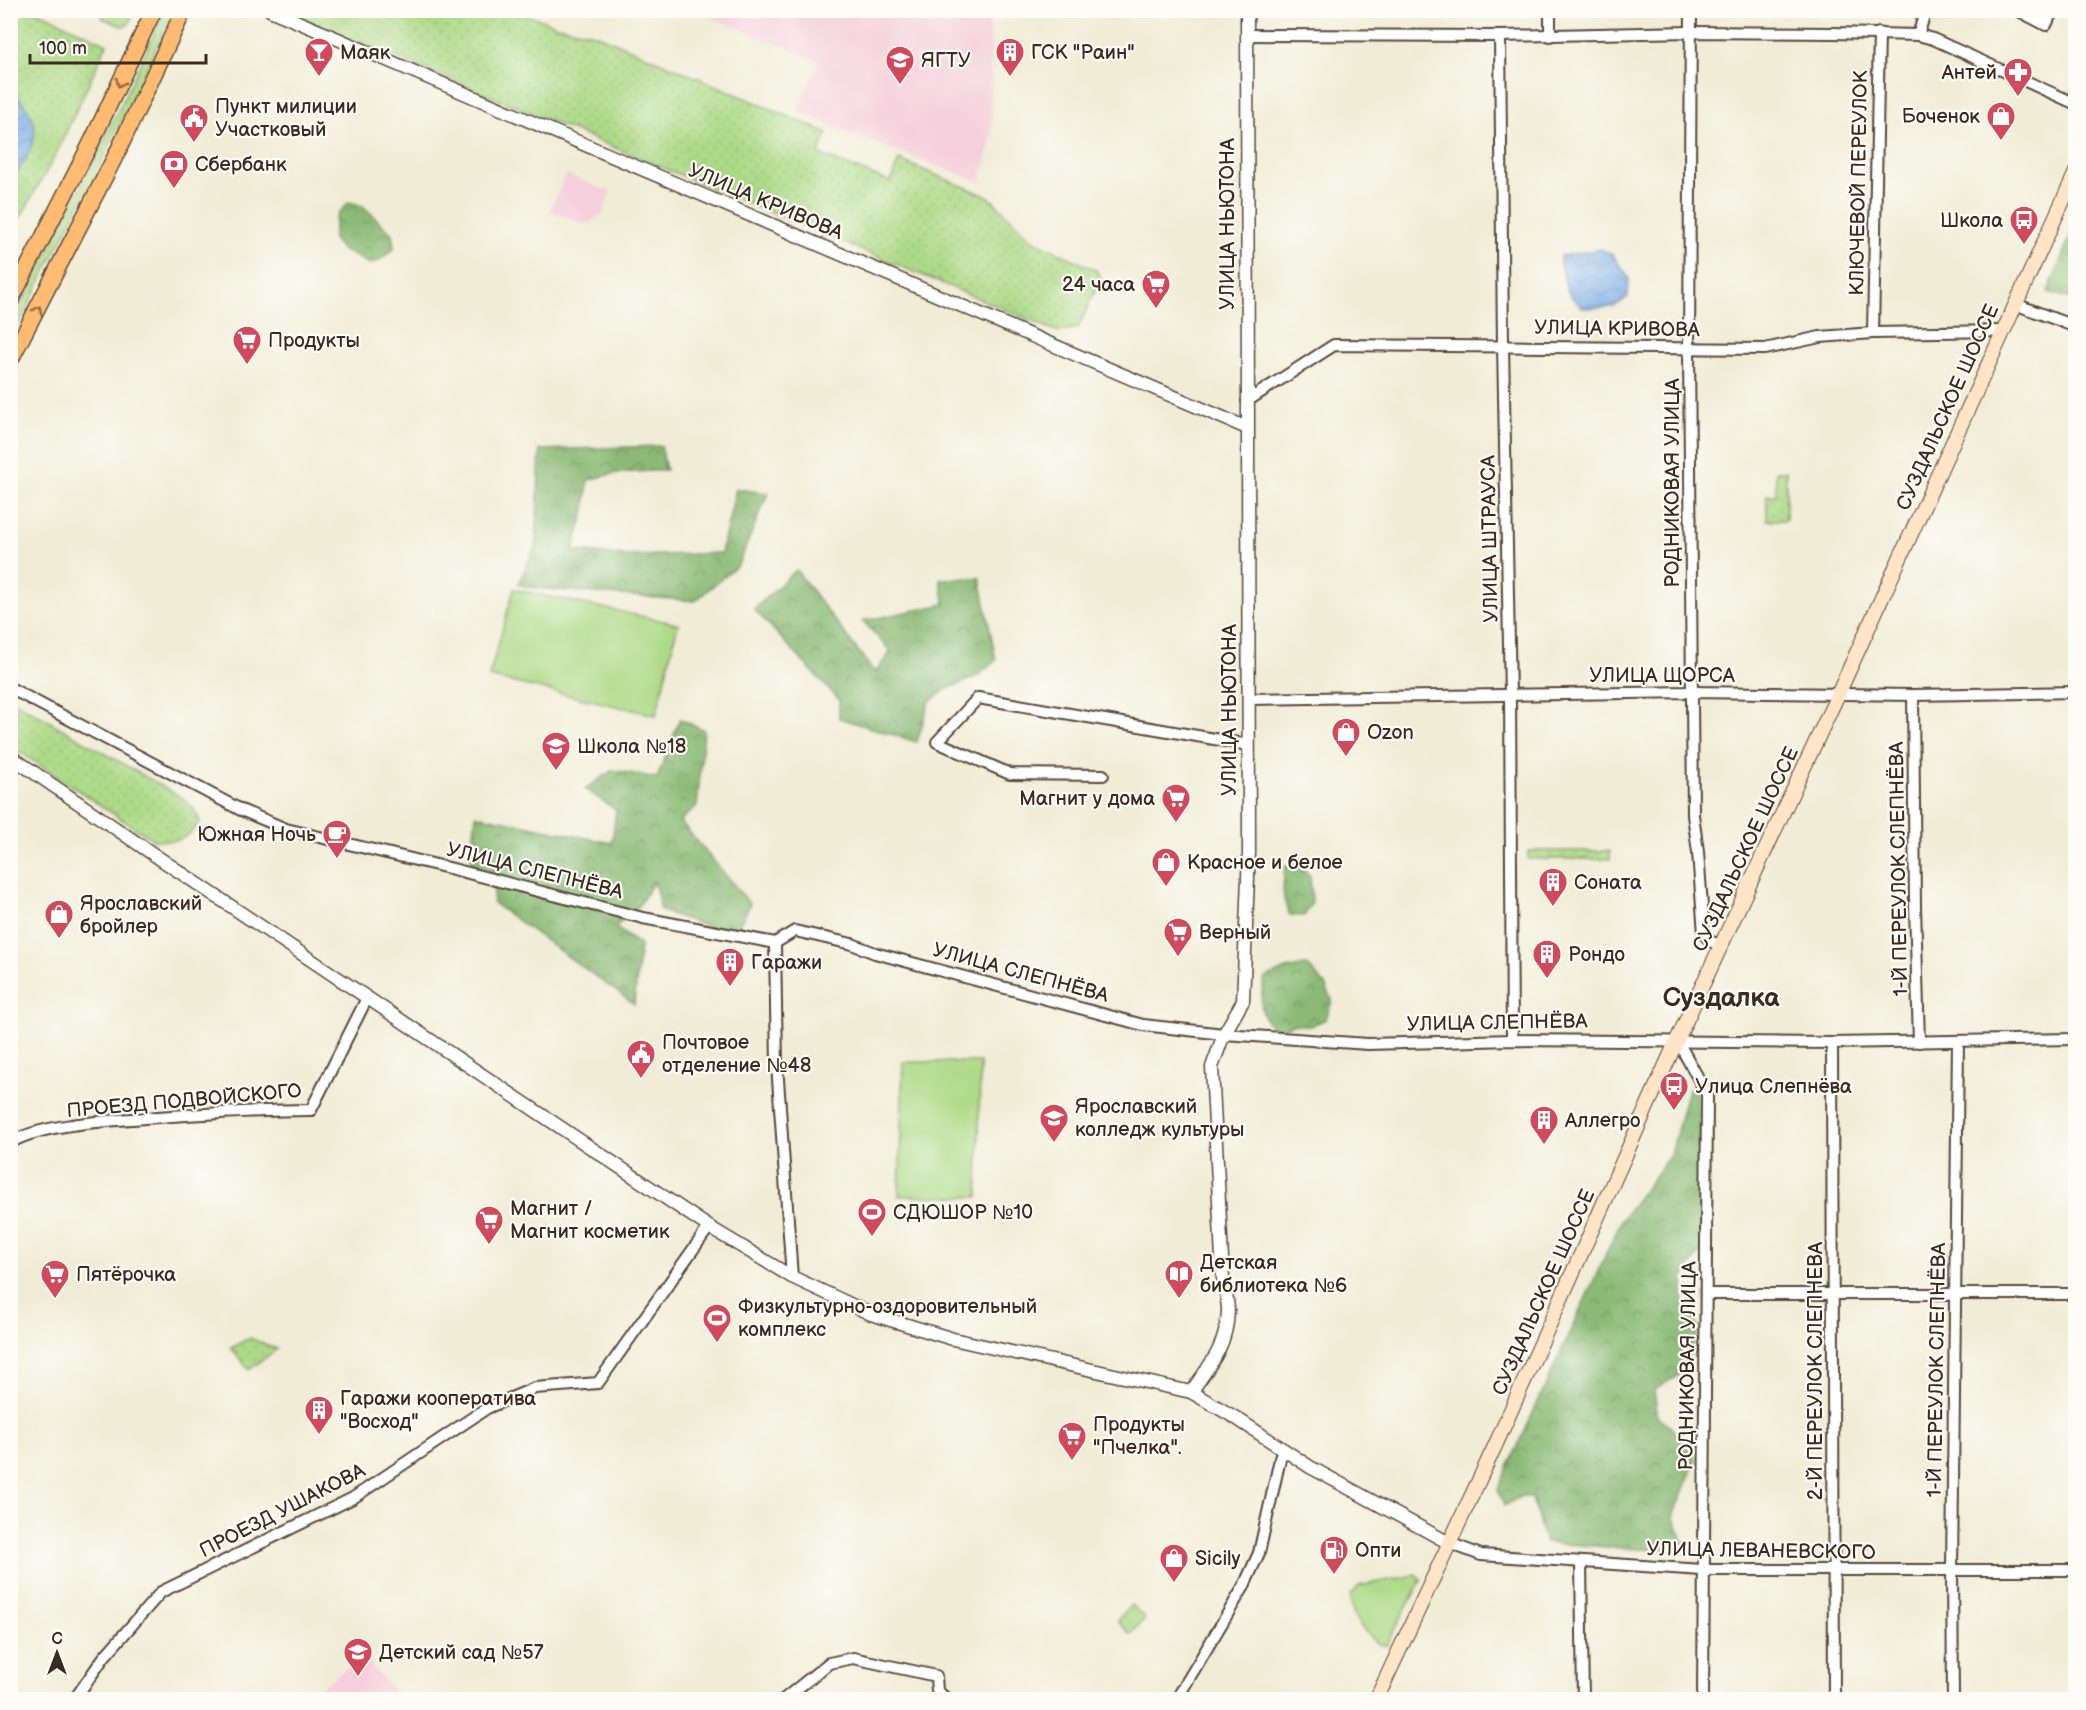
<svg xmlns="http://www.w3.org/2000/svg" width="2086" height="1710" font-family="'Balsamiq Sans',sans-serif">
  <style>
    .built { fill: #f5cfdc }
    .green { fill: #adda87; stroke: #748252; stroke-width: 1.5 }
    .forest { fill: url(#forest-crowns); stroke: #627249; stroke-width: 1.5 }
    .park { fill: url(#park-dots); stroke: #748252; stroke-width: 1.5 }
    .water { fill: url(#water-waves); stroke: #5a6b82; stroke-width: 1.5 }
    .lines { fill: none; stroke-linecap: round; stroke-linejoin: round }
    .minor-casing { stroke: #564739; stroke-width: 14 }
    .tertiary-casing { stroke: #564739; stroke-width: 15 }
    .secondary-casing { stroke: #564739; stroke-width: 16 }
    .primary-casing { stroke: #564739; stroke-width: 18 }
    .minor { stroke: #fff; stroke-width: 10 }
    .tertiary { stroke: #fff; stroke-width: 12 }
    .secondary { stroke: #ffe4c6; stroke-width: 14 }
    .primary { stroke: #ffbb71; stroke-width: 15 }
    .oneway { stroke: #936b43 }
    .labels { text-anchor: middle; stroke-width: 4.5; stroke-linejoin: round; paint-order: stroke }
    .poi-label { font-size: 20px; fill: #3b2a1e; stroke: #fdfcf7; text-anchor: start }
    .street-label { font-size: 20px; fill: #3b2a1e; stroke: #fdfcf7 }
    .district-label { font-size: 26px; font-weight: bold; fill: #3b2a1e; stroke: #fdfcf7 }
  </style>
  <defs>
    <pattern id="forest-crowns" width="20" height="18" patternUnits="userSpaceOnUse" patternTransform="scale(1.5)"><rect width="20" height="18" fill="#8aba74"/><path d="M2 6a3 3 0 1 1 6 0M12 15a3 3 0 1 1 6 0" fill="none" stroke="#72975f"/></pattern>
    <pattern id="park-dots" width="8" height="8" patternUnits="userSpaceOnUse" patternTransform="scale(1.5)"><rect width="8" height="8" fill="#adda87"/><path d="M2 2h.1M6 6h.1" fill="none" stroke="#96bb74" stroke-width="1.8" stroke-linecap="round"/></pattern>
    <pattern id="water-waves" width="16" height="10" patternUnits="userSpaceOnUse" patternTransform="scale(1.5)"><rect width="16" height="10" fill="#7aace6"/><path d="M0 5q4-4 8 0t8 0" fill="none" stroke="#658cba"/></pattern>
  </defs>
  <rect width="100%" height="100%" fill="#fdfcf7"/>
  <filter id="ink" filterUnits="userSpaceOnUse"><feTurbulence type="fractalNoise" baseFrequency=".0167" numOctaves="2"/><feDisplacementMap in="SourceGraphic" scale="12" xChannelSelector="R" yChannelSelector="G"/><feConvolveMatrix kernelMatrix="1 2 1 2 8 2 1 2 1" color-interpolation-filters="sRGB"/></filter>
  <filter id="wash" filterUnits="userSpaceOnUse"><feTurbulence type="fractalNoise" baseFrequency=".008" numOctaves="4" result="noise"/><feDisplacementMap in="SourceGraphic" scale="24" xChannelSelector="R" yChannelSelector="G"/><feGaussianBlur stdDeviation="1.35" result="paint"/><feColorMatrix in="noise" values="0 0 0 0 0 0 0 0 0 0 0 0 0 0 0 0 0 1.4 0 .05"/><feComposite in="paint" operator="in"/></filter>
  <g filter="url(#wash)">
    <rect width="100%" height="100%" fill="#f0ecd5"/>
    <g class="built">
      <polygon points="696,11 990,11 992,135 981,182 851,134 798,111 819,61"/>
      <polygon points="566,174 599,188 611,191 601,217 597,215 594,221 584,224 550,210"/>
      <polygon points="363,1657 402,1699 304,1699"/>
    </g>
    <g class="green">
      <polygon points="105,11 105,10 135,11 128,25 122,26 102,18"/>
      <polygon points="165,11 173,11 108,149 11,339 11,324 102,145"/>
      <polygon points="514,589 678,624 656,715 489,677"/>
      <polygon points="903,1062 980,1062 978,1197 899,1196"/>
      <path d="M1416 1575 1421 1580 1387 1645H1380C1362 1629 1351 1621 1351 1595L1359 1586Z"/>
    </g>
    <g class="forest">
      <polygon points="349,202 363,206 392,234 394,249 377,262 370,264 342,250 333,239 336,217"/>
      <polygon points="2075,224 2076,300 2075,300 2048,292"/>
      <polygon points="661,446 666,470 616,473 588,480 585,511 573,551 630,556 721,553 736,489 768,493 738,565 695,601 534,588 518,584 536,545 540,450"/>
      <polygon points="796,570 875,673 891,652 863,621 945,604 940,579 980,578 996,660 978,676 947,689 929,702 917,742 839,718 839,700 754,609"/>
      <polygon points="680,719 704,730 697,806 680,821 750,904 734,935 661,911 654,881 638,907 615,927 640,945 634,1004 493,903 495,874 471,863 476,815 612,843 616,810 585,789 613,770 657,778"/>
      <path d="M1299 865 1310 876 1312 903 1304 916 1290 915C1281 899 1283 884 1285 866Z"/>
      <path d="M1307 965 1325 985 1332 1000 1326 1019 1310 1026 1293 1024 1278 1030C1257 1019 1260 998 1265 978L1287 969Z"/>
      <polygon points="1688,1089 1695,1090 1704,1156 1703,1248 1683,1278 1683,1300 1699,1329 1682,1373 1654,1390 1658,1417 1669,1425 1696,1459 1673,1516 1688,1552 1545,1543 1532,1498 1521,1496 1504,1506 1498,1489 1622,1219 1671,1154"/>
    </g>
    <g class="park">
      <polygon points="11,11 37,11 107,44 56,154 11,234"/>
      <polygon points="285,11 517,11 558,26 595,34 827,133 819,154 890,182 899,160 989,197 1032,240 1096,270 1101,278 1078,328 1059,332"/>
      <polygon points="1776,471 1786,471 1786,520 1767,520 1767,495 1776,495"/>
      <path d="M10 699 181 797 194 809 200 821C186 842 177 842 153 840L11 746Z"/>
      <rect x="1528" y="851" width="82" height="8"/>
      <polygon points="249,1338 277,1349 249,1370 231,1348"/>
      <polygon points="1131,1605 1145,1618 1131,1634 1117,1621"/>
    </g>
    <g class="water">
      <path d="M11 90C49 126 36 143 11 182Z"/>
      <path d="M1601 249 1613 255 1629 278 1628 297 1614 307 1583 308C1565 292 1568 293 1562 270 1560 264 1559 263 1561 256Z"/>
    </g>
  </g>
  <g filter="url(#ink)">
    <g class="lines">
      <g class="minor-casing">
        <g id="minor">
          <polyline points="1691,10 1689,349 1693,815 1698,852 1704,934 1710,941 1721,946"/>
          <polyline points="2017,10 2046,25 2053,10"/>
          <polyline points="1247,35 1500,36 1690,32 1833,33 1918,35 1933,39 2076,104"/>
          <polyline points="1918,35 1926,10"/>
          <polyline points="1500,36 1503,346 1510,694 1512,1040"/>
          <polyline points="1550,36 1550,10"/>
          <polyline points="2015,304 2076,327"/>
          <polyline points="1873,333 1879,33"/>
          <polyline points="1247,401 1334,345 1765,349 1820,337 1873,333 2003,331"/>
          <polyline points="10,688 241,810 286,829 449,868 643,918 775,943 795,931 852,944 875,953 1143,1025 1224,1034 1368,1044 1512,1040 1832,1043 2076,1039"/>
          <polyline points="1913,695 1915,906 1919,1042"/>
          <polyline points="1250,699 1692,692 1913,695 2076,692"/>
          <polyline points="1103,775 1010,774 937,742 978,698 1249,745"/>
          <polyline points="775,943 777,1065 792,1277"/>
          <polyline points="1677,1040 1707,1094 1703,1700"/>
          <polyline points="1832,1043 1834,1700"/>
          <path d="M10 1143C40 1124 109 1121 145 1118 200 1114 255 1110 311 1110L367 998"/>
          <polyline points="1707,1294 2076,1294"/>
          <polyline points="1449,1543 1481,1555 1702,1570 2076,1570"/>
          <polyline points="1581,1563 1583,1700"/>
          <polyline points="74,1700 104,1657 161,1592 353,1498 487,1408 535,1388 598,1383 709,1227"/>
          <polyline points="783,1700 829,1663 853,1658 936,1676 937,1691 948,1700"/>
          <polyline points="1176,1700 1243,1588 1259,1553 1282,1450"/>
          <polyline points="1953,1700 1952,1570 1958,1042"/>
        </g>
      </g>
      <g class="tertiary-casing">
        <g id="tertiary">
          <polyline points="270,10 1247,428"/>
          <polyline points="10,756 150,852 709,1227 792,1277 871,1314 953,1339 1191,1392 1236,1418 1310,1467 1449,1543"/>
          <path d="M1191 1392C1210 1365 1227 1346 1228 1311 1228 1301 1225 1289 1223 1278L1212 1067 1224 1034 1243 1001 1249 852 1247 10"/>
        </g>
      </g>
      <g class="secondary-casing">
        <polyline id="secondary" points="1376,1700 1495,1446 1677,1040 1839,692 2076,172"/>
      </g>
      <g class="primary-casing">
        <g id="primary">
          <polyline points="10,302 92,141 154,10"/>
          <polyline points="10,361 117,153 184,10"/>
        </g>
      </g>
      <use href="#minor" class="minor"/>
      <use href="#tertiary" class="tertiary"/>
      <use href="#secondary" class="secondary"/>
      <use href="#primary" class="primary"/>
    </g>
    <defs><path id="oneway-chevron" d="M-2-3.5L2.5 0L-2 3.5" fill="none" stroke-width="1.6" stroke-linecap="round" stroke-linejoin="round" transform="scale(1.5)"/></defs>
    <g class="oneway">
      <use href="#oneway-chevron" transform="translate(120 83) rotate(115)"/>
      <use href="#oneway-chevron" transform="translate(38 310) rotate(-63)"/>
    </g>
  </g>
  <defs>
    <g id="bar-pin" transform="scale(1.5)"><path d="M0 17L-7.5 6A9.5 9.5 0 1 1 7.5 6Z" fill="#d1495b" stroke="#fdfcf7"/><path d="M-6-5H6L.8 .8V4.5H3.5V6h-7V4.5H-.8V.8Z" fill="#fff"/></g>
    <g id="building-pin" transform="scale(1.5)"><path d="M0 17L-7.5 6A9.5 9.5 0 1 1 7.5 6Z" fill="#d1495b" stroke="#fdfcf7"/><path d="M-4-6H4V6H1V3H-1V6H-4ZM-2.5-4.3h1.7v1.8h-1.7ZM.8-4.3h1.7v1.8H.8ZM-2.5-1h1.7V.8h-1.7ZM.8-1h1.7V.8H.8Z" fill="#fff"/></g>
    <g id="university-pin" transform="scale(1.5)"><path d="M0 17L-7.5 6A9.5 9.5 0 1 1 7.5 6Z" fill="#d1495b" stroke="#fdfcf7"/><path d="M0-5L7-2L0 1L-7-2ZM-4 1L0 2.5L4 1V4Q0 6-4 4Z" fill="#fff"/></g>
    <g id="pharmacy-pin" transform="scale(1.5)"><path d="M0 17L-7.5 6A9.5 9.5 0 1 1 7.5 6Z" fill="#d1495b" stroke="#fdfcf7"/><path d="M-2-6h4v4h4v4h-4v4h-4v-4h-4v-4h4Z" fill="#fff"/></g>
    <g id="shop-pin" transform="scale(1.5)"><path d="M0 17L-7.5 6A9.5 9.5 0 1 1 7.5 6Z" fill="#d1495b" stroke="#fdfcf7"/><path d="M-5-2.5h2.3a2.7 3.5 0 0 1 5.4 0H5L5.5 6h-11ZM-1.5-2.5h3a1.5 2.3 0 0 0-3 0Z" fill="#fff"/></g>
    <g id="civic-pin" transform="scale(1.5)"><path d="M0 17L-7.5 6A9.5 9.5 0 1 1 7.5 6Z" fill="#d1495b" stroke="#fdfcf7"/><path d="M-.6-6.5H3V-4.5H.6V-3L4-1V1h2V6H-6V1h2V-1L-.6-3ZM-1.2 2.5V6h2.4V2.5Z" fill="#fff"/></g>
    <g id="bank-pin" transform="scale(1.5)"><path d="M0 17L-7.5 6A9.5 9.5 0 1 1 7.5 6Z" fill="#d1495b" stroke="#fdfcf7"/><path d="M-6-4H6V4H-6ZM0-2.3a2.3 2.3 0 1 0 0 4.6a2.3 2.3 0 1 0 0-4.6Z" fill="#fff"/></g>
    <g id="bus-pin" transform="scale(1.5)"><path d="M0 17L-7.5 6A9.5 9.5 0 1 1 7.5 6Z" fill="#d1495b" stroke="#fdfcf7"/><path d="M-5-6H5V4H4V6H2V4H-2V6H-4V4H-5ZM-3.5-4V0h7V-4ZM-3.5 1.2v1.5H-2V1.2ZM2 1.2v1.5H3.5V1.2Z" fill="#fff"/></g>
    <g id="supermarket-pin" transform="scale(1.5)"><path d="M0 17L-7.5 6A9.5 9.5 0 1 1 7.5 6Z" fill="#d1495b" stroke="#fdfcf7"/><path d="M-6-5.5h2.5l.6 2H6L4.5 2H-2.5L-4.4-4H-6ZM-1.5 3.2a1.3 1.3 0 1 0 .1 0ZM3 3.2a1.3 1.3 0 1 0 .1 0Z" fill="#fff"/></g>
    <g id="school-pin" transform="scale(1.5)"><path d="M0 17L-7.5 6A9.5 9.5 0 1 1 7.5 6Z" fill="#d1495b" stroke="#fdfcf7"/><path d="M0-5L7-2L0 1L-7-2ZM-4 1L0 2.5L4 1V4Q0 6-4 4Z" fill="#fff"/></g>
    <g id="cafe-pin" transform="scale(1.5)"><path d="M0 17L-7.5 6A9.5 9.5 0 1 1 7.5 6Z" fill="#d1495b" stroke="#fdfcf7"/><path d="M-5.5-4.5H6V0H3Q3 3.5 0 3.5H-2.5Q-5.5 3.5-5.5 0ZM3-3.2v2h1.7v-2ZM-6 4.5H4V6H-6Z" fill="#fff"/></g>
    <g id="stadium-pin" transform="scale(1.5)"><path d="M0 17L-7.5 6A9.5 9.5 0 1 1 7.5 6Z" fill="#d1495b" stroke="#fdfcf7"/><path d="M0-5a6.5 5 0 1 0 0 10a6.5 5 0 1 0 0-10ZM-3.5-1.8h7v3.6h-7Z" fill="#fff"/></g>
    <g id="library-pin" transform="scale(1.5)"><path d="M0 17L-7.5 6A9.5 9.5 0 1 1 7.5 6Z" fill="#d1495b" stroke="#fdfcf7"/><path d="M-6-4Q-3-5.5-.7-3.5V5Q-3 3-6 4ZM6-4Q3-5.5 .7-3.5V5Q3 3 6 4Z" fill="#fff"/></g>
    <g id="fuel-pin" transform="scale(1.5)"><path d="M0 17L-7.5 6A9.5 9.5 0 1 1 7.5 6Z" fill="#d1495b" stroke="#fdfcf7"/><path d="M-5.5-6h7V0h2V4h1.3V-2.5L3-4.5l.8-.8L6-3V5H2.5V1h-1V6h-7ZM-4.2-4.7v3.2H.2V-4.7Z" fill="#fff"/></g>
  </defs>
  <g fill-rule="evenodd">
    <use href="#bar-pin" x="319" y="52"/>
    <use href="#building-pin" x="1010" y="52"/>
    <use href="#university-pin" x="900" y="60"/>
    <use href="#pharmacy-pin" x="2018" y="72"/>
    <use href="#shop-pin" x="2001" y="116"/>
    <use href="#civic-pin" x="194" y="118"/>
    <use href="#bank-pin" x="174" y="164"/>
    <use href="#bus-pin" x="2024" y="220"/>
    <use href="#supermarket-pin" x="1156" y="284"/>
    <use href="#supermarket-pin" x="247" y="340"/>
    <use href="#shop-pin" x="1346" y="732"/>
    <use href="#school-pin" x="556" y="746"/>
    <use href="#supermarket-pin" x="1176" y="798"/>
    <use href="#cafe-pin" x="337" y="834"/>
    <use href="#shop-pin" x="1166" y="862"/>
    <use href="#building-pin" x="1553" y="882"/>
    <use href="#shop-pin" x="59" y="914"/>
    <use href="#supermarket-pin" x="1178" y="932"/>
    <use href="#building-pin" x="1547" y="954"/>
    <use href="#building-pin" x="730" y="962"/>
    <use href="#civic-pin" x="641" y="1054"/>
    <use href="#bus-pin" x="1674" y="1086"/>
    <use href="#university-pin" x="1054" y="1118"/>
    <use href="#building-pin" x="1544" y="1120"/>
    <use href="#stadium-pin" x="872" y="1212"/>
    <use href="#supermarket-pin" x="489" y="1220"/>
    <use href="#supermarket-pin" x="55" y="1274"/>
    <use href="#library-pin" x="1179" y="1274"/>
    <use href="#stadium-pin" x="717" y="1318"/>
    <use href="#building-pin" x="319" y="1410"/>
    <use href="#supermarket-pin" x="1072" y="1436"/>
    <use href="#fuel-pin" x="1334" y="1550"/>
    <use href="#shop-pin" x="1174" y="1558"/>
    <use href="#school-pin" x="358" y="1652"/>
  </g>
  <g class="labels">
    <g class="poi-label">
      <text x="340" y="59">Маяк</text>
      <text x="1031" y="59">ГСК "Раин"</text>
      <text x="921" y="67">ЯГТУ</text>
      <text x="1997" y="79" text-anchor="end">Антей</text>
      <text x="215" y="113">Пункт милиции<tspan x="215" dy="23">Участковый</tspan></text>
      <text x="1980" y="123" text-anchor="end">Боченок</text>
      <text x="195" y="171">Сбербанк</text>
      <text x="2003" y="227" text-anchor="end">Школа</text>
      <text x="1135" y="291" text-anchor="end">24 часа</text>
      <text x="268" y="347">Продукты</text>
      <text x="1367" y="739">Ozon</text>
      <text x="577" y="753">Школа №18</text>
      <text x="1155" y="805" text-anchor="end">Магнит у дома</text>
      <text x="316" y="841" text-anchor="end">Южная Ночь</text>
      <text x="1187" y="869">Красное и белое</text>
      <text x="1574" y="889">Соната</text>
      <text x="80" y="910">Ярославский<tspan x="80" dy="23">бройлер</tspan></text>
      <text x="1199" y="939">Верный</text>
      <text x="1568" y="961">Рондо</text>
      <text x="751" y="969">Гаражи</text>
      <text x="662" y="1049">Почтовое<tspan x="662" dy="23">отделение №48</tspan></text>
      <text x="1695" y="1093">Улица Слепнёва</text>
      <text x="1075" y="1113">Ярославский<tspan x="1075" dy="23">колледж культуры</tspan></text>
      <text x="1565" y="1127">Аллегро</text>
      <text x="510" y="1215">Магнит /<tspan x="510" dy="23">Магнит косметик</tspan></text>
      <text x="893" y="1219">СДЮШОР №10</text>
      <text x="1200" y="1269">Детская<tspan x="1200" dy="23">библиотека №6</tspan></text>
      <text x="76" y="1281">Пятёрочка</text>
      <text x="738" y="1313">Физкультурно-оздоровительный<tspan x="738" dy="23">комплекс</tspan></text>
      <text x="340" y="1405">Гаражи кооператива<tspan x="340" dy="23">"Восход"</tspan></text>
      <text x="1093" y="1431">Продукты<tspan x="1093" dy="23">"Пчелка".</tspan></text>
      <text x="1355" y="1557">Опти</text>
      <text x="1195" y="1565">Sicily</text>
      <text x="379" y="1659">Детский сад №57</text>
    </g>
    <g class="street-label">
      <text transform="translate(1858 183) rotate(-89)" y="7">КЛЮЧЕВОЙ ПЕРЕУЛОК</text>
      <text transform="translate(766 201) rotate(23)" y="7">УЛИЦА КРИВОВА</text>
      <text transform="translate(1227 224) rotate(-90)" y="7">УЛИЦА НЬЮТОНА</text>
      <text transform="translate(1617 328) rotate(1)" y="7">УЛИЦА КРИВОВА</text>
      <text transform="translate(1947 407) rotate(-66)" y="7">СУЗДАЛЬСКОЕ ШОССЕ</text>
      <text transform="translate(1672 483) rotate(-90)" y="7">РОДНИКОВАЯ УЛИЦА</text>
      <text transform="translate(1489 539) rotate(-91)" y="7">УЛИЦА ШТРАУСА</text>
      <text x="1662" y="682">УЛИЦА ЩОРСА</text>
      <text transform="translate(1229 710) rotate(-90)" y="7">УЛИЦА НЬЮТОНА</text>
      <text transform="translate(1745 849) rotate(-65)" y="7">СУЗДАЛЬСКОЕ ШОССЕ</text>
      <text transform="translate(1898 869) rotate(-91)" y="7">1-Й ПЕРЕУЛОК СЛЕПНЁВА</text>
      <text transform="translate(535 870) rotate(14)" y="7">УЛИЦА СЛЕПНЁВА</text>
      <text transform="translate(1021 972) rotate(15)" y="7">УЛИЦА СЛЕПНЁВА</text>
      <text transform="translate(1497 1022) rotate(-1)" y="7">УЛИЦА СЛЕПНЁВА</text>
      <text transform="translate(184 1100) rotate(-5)" y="7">ПРОЕЗД ПОДВОЙСКОГО</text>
      <text transform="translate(1543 1292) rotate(-66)" y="7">СУЗДАЛЬСКОЕ ШОССЕ</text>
      <text transform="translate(1687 1366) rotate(-89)" y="7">РОДНИКОВАЯ УЛИЦА</text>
      <text transform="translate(1936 1370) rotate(-89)" y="7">1-Й ПЕРЕУЛОК СЛЕПНЁВА</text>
      <text transform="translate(1815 1371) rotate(-90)" y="7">2-Й ПЕРЕУЛОК СЛЕПНЕВА</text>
      <text transform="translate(282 1510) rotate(-27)" y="7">ПРОЕЗД УШАКОВА</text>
      <text transform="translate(1761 1550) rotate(1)" y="7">УЛИЦА ЛЕВАНЕВСКОГО</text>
    </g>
    <g class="district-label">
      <text x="1721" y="1006">Суздалка</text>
    </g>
  </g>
  <rect width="2086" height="1710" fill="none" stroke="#fdfcf7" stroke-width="36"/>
  <g transform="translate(57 1653)" stroke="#fdfcf7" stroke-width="4.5" paint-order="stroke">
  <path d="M0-4.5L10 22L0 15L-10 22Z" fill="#3b2a1e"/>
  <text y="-9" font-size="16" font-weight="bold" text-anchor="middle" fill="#3b2a1e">С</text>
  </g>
  <path d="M30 54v9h176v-9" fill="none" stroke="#3b2a1e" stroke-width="3"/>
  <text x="39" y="54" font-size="18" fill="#3b2a1e" stroke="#fdfcf7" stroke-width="4.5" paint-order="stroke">100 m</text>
</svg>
